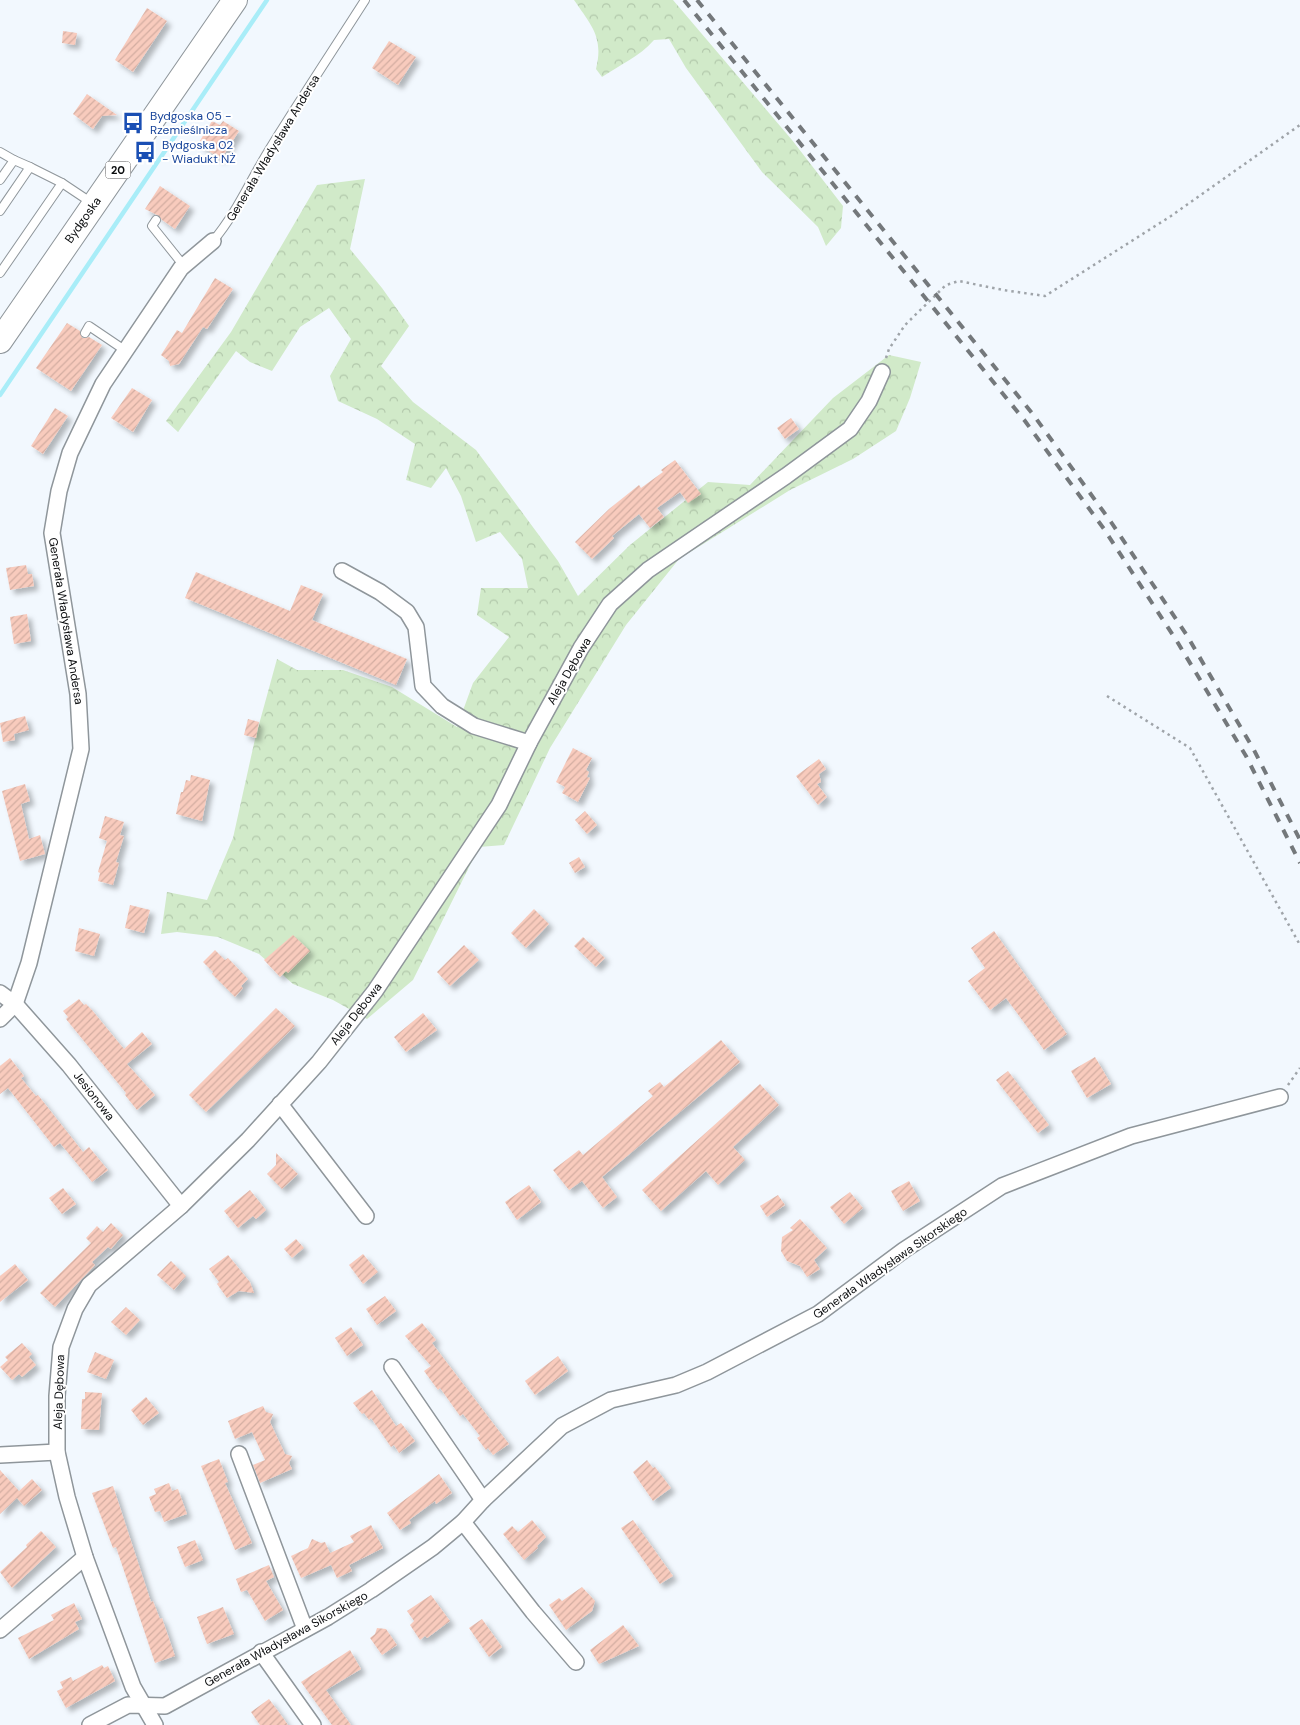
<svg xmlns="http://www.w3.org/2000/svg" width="1300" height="1725" font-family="'DM Sans',sans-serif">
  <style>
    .forest { fill: url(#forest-crowns) }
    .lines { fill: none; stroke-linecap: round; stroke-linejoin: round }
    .stream { stroke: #a9edf8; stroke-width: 4.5 }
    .building { fill: url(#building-hatch); filter: url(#shadow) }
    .lane-casing { stroke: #8f969b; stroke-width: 10 }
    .street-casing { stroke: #8f969b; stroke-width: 18 }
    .primary-casing { stroke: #8f969b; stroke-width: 26 }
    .path { stroke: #9fa4a9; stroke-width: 2.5; stroke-dasharray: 2.5 4; stroke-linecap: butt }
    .lane { stroke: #fff; stroke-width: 8 }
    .street { stroke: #fff; stroke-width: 15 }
    .primary { stroke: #fff; stroke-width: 24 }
    .rail { stroke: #74787b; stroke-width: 4; stroke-dasharray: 9 9; stroke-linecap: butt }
    .labels { text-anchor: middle; stroke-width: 4; stroke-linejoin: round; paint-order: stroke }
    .shield { fill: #fff; stroke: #545556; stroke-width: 1 }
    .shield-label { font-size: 11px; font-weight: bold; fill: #0a0c0e }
    .transit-label { font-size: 12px; fill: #164399; stroke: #fff; text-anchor: start }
    .street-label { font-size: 12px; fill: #0a0c0e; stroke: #fff }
  </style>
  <defs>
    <pattern id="forest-crowns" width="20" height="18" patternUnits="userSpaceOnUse" patternTransform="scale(1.25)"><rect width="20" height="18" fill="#d1eac9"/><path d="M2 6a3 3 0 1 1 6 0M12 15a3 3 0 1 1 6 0" fill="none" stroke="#b2c8ab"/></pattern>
    <pattern id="building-hatch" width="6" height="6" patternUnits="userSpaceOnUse" patternTransform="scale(1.25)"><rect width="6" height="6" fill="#f8cbbd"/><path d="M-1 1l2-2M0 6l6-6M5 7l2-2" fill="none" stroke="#d3ada1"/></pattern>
    <filter id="shadow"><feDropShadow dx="4.5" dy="4.5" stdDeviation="2.5" flood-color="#0004"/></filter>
  </defs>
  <rect width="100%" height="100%" fill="#f2f8fe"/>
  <g class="forest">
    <path d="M574 0H673L792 140 843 206 841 228 826 246 818 227 762 172 686 68 669 39 654 40C639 57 621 64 602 77L596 69C604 37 591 25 574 0Z"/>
    <polygon points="365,179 350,249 382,288 409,326 381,366 413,402 476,450 558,561 578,596 630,545 708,482 750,485 833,398 889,355 921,362 910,398 896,431 853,459 790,490 679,559 626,625 550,748 504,845 479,847 413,980 367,1019 333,1000 293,984 259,954 218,937 177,932 161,934 167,892 207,900 233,838 255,739 277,659 297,670 343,670 392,687 457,727 473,683 509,637 477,615 481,588 528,588 522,559 500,532 476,542 461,496 446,468 431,488 406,480 415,444 377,419 338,401 330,376 351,339 329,308 300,327 272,371 250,362 236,351 178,432 166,421 231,332 317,185"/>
  </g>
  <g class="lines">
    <polyline class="stream" points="0,395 267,0"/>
  </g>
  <g class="building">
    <polygon points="147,8 167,21 133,72 115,60"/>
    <polygon points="63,31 77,33 75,45 62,43"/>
    <polygon points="389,41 416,57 398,85 372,68"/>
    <polygon points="87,94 117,115 102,116 93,129 73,114"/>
    <polygon points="212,121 220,125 223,121 239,131 221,159 198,144"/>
    <polygon points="160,186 190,206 175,229 162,220 159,216 145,209"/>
    <polygon points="215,278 233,289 207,329 203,327 179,364 170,366 169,361 161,355 177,330 182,333"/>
    <polygon points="67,323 80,331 82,338 89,337 102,345 71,391 36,368"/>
    <polygon points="132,388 152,400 133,432 111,418"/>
    <polygon points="55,408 68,416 43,454 31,446"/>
    <polygon points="791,418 799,429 785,439 777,428"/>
    <polygon points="675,460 701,494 688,503 680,492 657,508 664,517 650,528 639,514 612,536 614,538 592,559 575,542 609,509 639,485 641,488 663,472 661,470"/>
    <polygon points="26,565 28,574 32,574 34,586 10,590 6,568"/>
    <polygon points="196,572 290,611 301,585 323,594 312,620 407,659 396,685 185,598"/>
    <polygon points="27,614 31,641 14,644 10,617"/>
    <polygon points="25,716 29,730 14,734 15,740 3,742 0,723"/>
    <polygon points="248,719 259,722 256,738 244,735"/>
    <polygon points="573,748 592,758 586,770 589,772 587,777 590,778 578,802 562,793 565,787 556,782"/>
    <polygon points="819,759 826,769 819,774 821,782 817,784 827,797 818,805 796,776"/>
    <polygon points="191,775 210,780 202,821 176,814 181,792 183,792 186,780 190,781"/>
    <polygon points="25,784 30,801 21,804 29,839 40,835 45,854 20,861 2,791"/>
    <polygon points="585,811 597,825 587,834 575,820"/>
    <polygon points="105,816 124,822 120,835 124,836 116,862 119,863 113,885 98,881 100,873 98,872 107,841 99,838"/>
    <polygon points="579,857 585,867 575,873 569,863"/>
    <polygon points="130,905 150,910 144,933 125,928"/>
    <polygon points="534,909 549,924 526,948 511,933"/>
    <polygon points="79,928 100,934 94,956 75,951"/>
    <polygon points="994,931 1067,1034 1044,1050 1006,998 990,1010 968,981 985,968 971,948"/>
    <polygon points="293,935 310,951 288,973 286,971 280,977 264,960"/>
    <polygon points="583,937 605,958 596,967 574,946"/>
    <polygon points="464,945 479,960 450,986 437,972"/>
    <polygon points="215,950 225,960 228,958 248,979 241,986 243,988 235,997 212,974 213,972 203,962"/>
    <polygon points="79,999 84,1005 86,1004 92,1010 124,1049 142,1032 152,1044 127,1064 155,1095 137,1110 125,1095 126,1093 66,1019 68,1017 63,1011"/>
    <polygon points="276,1008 295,1026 206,1112 189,1095"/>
    <polygon points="423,1013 437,1030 406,1052 394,1037"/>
    <polygon points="721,1040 740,1062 602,1177 617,1197 603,1208 582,1181 569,1190 553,1170 579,1150 583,1155 653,1096 648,1091 660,1082 664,1087"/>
    <polygon points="1095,1057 1111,1084 1087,1098 1071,1071"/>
    <polygon points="10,1058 24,1076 21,1078 36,1096 38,1095 83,1152 89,1147 108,1170 92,1182 60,1143 54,1147 8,1088 0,1094 0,1066"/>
    <polygon points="1008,1071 1049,1125 1038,1133 996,1080"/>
    <polygon points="760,1084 779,1105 733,1147 745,1160 718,1185 706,1171 661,1211 642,1190"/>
    <polygon points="276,1153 298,1174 282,1189 267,1174 276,1165"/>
    <polygon points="909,1181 920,1201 903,1211 891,1191"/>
    <polygon points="529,1185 541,1202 517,1220 505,1202"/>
    <polygon points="63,1188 76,1204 62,1214 49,1198"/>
    <polygon points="250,1190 266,1210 256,1219 253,1216 238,1228 224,1211"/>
    <polygon points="850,1192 863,1208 844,1224 830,1207"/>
    <polygon points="778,1195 785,1205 767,1217 760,1206"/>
    <polygon points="800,1219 827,1248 814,1260 820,1269 807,1277 800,1266 787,1261 781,1251 782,1237 793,1230 790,1228"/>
    <polygon points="111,1223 123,1235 111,1249 108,1247 92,1262 95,1265 55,1307 40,1293 91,1243 86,1238 97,1226 103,1232"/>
    <polygon points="296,1239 304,1248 292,1258 284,1249"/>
    <polygon points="363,1254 378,1272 363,1284 349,1265"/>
    <polygon points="228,1255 250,1282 254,1293 239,1291 227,1298 217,1284 219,1282 209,1269"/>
    <polygon points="171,1261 186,1276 174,1290 157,1275"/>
    <polygon points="15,1264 28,1280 0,1302 0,1276"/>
    <polygon points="385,1296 396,1311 377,1325 366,1309"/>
    <polygon points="126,1307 140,1320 126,1335 111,1322"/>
    <polygon points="422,1323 436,1340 432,1343 509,1444 493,1455 488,1448 486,1450 477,1438 480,1436 463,1414 460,1416 440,1388 438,1390 424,1371 431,1366 405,1336"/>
    <polygon points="351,1327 363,1345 347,1356 335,1338"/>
    <polygon points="22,1343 32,1354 29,1357 36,1365 22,1377 19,1374 12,1380 0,1367 8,1360 5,1357"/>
    <polygon points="95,1352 114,1360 106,1379 87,1372"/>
    <polygon points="558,1356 568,1371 535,1395 525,1381"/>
    <polygon points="372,1390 396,1426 401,1423 415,1441 399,1453 394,1445 391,1447 371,1418 369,1420 364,1413 362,1414 353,1403"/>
    <polygon points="85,1392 102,1393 99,1430 81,1429 82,1399 85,1399"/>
    <polygon points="146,1397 159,1413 143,1425 131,1410"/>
    <polygon points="263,1406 266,1412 273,1414 270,1422 285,1454 292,1456 289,1463 292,1469 260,1483 253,1465 265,1460 252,1432 235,1439 228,1421"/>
    <polygon points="219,1459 228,1482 225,1483 252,1543 235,1550 201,1466"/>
    <polygon points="647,1460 653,1468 655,1467 671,1488 653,1501 633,1472"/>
    <polygon points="0,1470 19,1491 32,1479 42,1490 24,1506 17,1498 0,1514"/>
    <polygon points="439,1474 452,1493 436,1504 435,1501 409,1520 411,1523 400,1530 387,1513"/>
    <polygon points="169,1483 172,1491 178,1489 187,1514 164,1522 160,1511 155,1512 149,1497 156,1494 154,1489"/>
    <polygon points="113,1486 151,1602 153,1601 160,1619 162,1618 175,1656 155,1663 116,1547 113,1548 92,1493"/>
    <polygon points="532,1520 546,1537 537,1546 538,1548 524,1560 503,1534 512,1526 518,1532"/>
    <polygon points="633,1520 673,1576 660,1584 621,1528"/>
    <polygon points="371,1525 383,1548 349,1565 352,1571 337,1578 331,1565 301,1578 291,1556 308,1548 312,1539 321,1543 325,1542 330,1553 354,1542 350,1536"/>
    <polygon points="41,1531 56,1547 12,1588 0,1572 27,1547 26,1545"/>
    <polygon points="195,1540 203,1560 185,1567 177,1547"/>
    <polygon points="269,1565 274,1577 266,1581 283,1610 265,1621 247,1590 241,1592 236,1579"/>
    <polygon points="582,1587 595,1601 592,1611 566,1630 549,1605 559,1598 562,1601"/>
    <polygon points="431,1595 450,1621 427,1638 425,1636 420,1640 410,1625 414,1621 407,1611"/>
    <polygon points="74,1603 82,1619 75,1622 79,1629 29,1659 18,1638 54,1620 51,1615"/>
    <polygon points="223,1607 234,1634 207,1644 197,1617"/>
    <polygon points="482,1619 502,1647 489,1657 469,1628"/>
    <polygon points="623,1625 639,1646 599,1664 590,1650"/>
    <polygon points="377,1628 386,1629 397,1645 382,1655 370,1638 375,1634"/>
    <polygon points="350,1650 361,1669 326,1690 351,1725 332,1725 301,1682"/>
    <polygon points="102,1665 104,1668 108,1666 115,1681 66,1708 57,1691 63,1688 60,1682 71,1677 73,1681"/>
    <polygon points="269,1699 281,1715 288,1725 260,1725 251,1712"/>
  </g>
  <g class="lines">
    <g class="lane-casing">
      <g id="lane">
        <polyline points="0,152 14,160"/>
        <polyline points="0,180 14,160 30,167"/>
        <polyline points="0,211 30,167 62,183"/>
        <polyline points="156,220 152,226 184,266"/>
        <path d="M213 241C236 214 250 181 269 150 300 100 333 50 365 0"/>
        <polyline points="0,273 62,183 92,203"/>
        <polyline points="85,333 89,326 126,351"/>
      </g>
    </g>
    <g class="street-casing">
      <g id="street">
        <polyline points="342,571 380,592 407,612 416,627 423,686 442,706 474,726 529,743"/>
        <polyline points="0,993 15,1004 69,1065 181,1206"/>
        <polyline points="0,1019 15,1004 29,963 81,749 78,694 52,533 59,491 70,453 103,384 181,268 213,241"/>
        <polyline points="280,1104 366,1216"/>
        <polyline points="392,1367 483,1500"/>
        <polyline points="239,1454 305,1629"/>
        <polyline points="0,1455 57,1452"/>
        <polyline points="463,1522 533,1612 576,1662"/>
        <polyline points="0,1630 85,1557"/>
        <polyline points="261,1652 313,1725"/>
        <polyline points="90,1725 128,1705 165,1706 328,1617 371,1590 433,1547 463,1522 483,1500 562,1426 611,1400 676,1385 707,1372 818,1314 904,1250 1002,1186 1131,1136 1280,1097"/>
        <polyline points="155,1725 133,1687 85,1557 67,1497 57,1452 57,1396 61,1347 75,1309 89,1285 181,1206 248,1140 319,1062 375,991 499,805 529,743 581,648 610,604 648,570 786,476 850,429 869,401 882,372"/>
      </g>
    </g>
    <g class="primary-casing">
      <polyline id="primary" points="0,341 235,0"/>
    </g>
    <g class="path">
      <polyline points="886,358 889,349 905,325 946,285 959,281 1003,290 1045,296 1171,216 1300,125"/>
      <polyline points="1107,696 1190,748 1300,945"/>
      <polyline points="1288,1085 1300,1068"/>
    </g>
    <use href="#lane" class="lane"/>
    <use href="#street" class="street"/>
    <use href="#primary" class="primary"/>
    <g class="rail">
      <polyline points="684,0 1025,421 1104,529 1178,643 1246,756 1300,863"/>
      <polyline points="697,0 1032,413 1111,522 1186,634 1254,750 1300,840"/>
    </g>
  </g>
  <defs>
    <g id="bus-bare" transform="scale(1.725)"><path d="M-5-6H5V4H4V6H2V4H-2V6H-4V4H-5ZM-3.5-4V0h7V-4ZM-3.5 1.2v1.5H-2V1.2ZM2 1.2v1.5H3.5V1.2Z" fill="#1a4fb4" stroke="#fff" stroke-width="2.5" paint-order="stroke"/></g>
  </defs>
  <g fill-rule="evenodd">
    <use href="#bus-bare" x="133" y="123"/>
    <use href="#bus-bare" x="145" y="152"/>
  </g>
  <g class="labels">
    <rect class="shield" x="105.5" y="161.5" width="25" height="17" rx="4"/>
    <g class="shield-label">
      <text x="118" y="174">20</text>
    </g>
    <g class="transit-label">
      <text x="150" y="120">Bydgoska 05 -<tspan x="150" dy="14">Rzemieślnicza</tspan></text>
      <text x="162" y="149">Bydgoska 02<tspan x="162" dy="14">- Wiadukt NŻ</tspan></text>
    </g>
    <g class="street-label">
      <text transform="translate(273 148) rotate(-59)" y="4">Generała Władysława Andersa</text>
      <text transform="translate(83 220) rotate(-55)" y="4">Bydgoska</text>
      <text transform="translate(66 621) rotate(81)" y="4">Generała Władysława Andersa</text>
      <text transform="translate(569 671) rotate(-60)" y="4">Aleja Dębowa</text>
      <text transform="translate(356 1014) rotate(-52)" y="4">Aleja Dębowa</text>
      <text transform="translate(94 1096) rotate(52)" y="4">Jesionowa</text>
      <text transform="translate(890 1263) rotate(-35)" y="4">Generała Władysława Sikorskiego</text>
      <text transform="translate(59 1392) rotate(-88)" y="4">Aleja Dębowa</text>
      <text transform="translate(286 1639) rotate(-29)" y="4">Generała Władysława Sikorskiego</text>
    </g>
  </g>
</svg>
